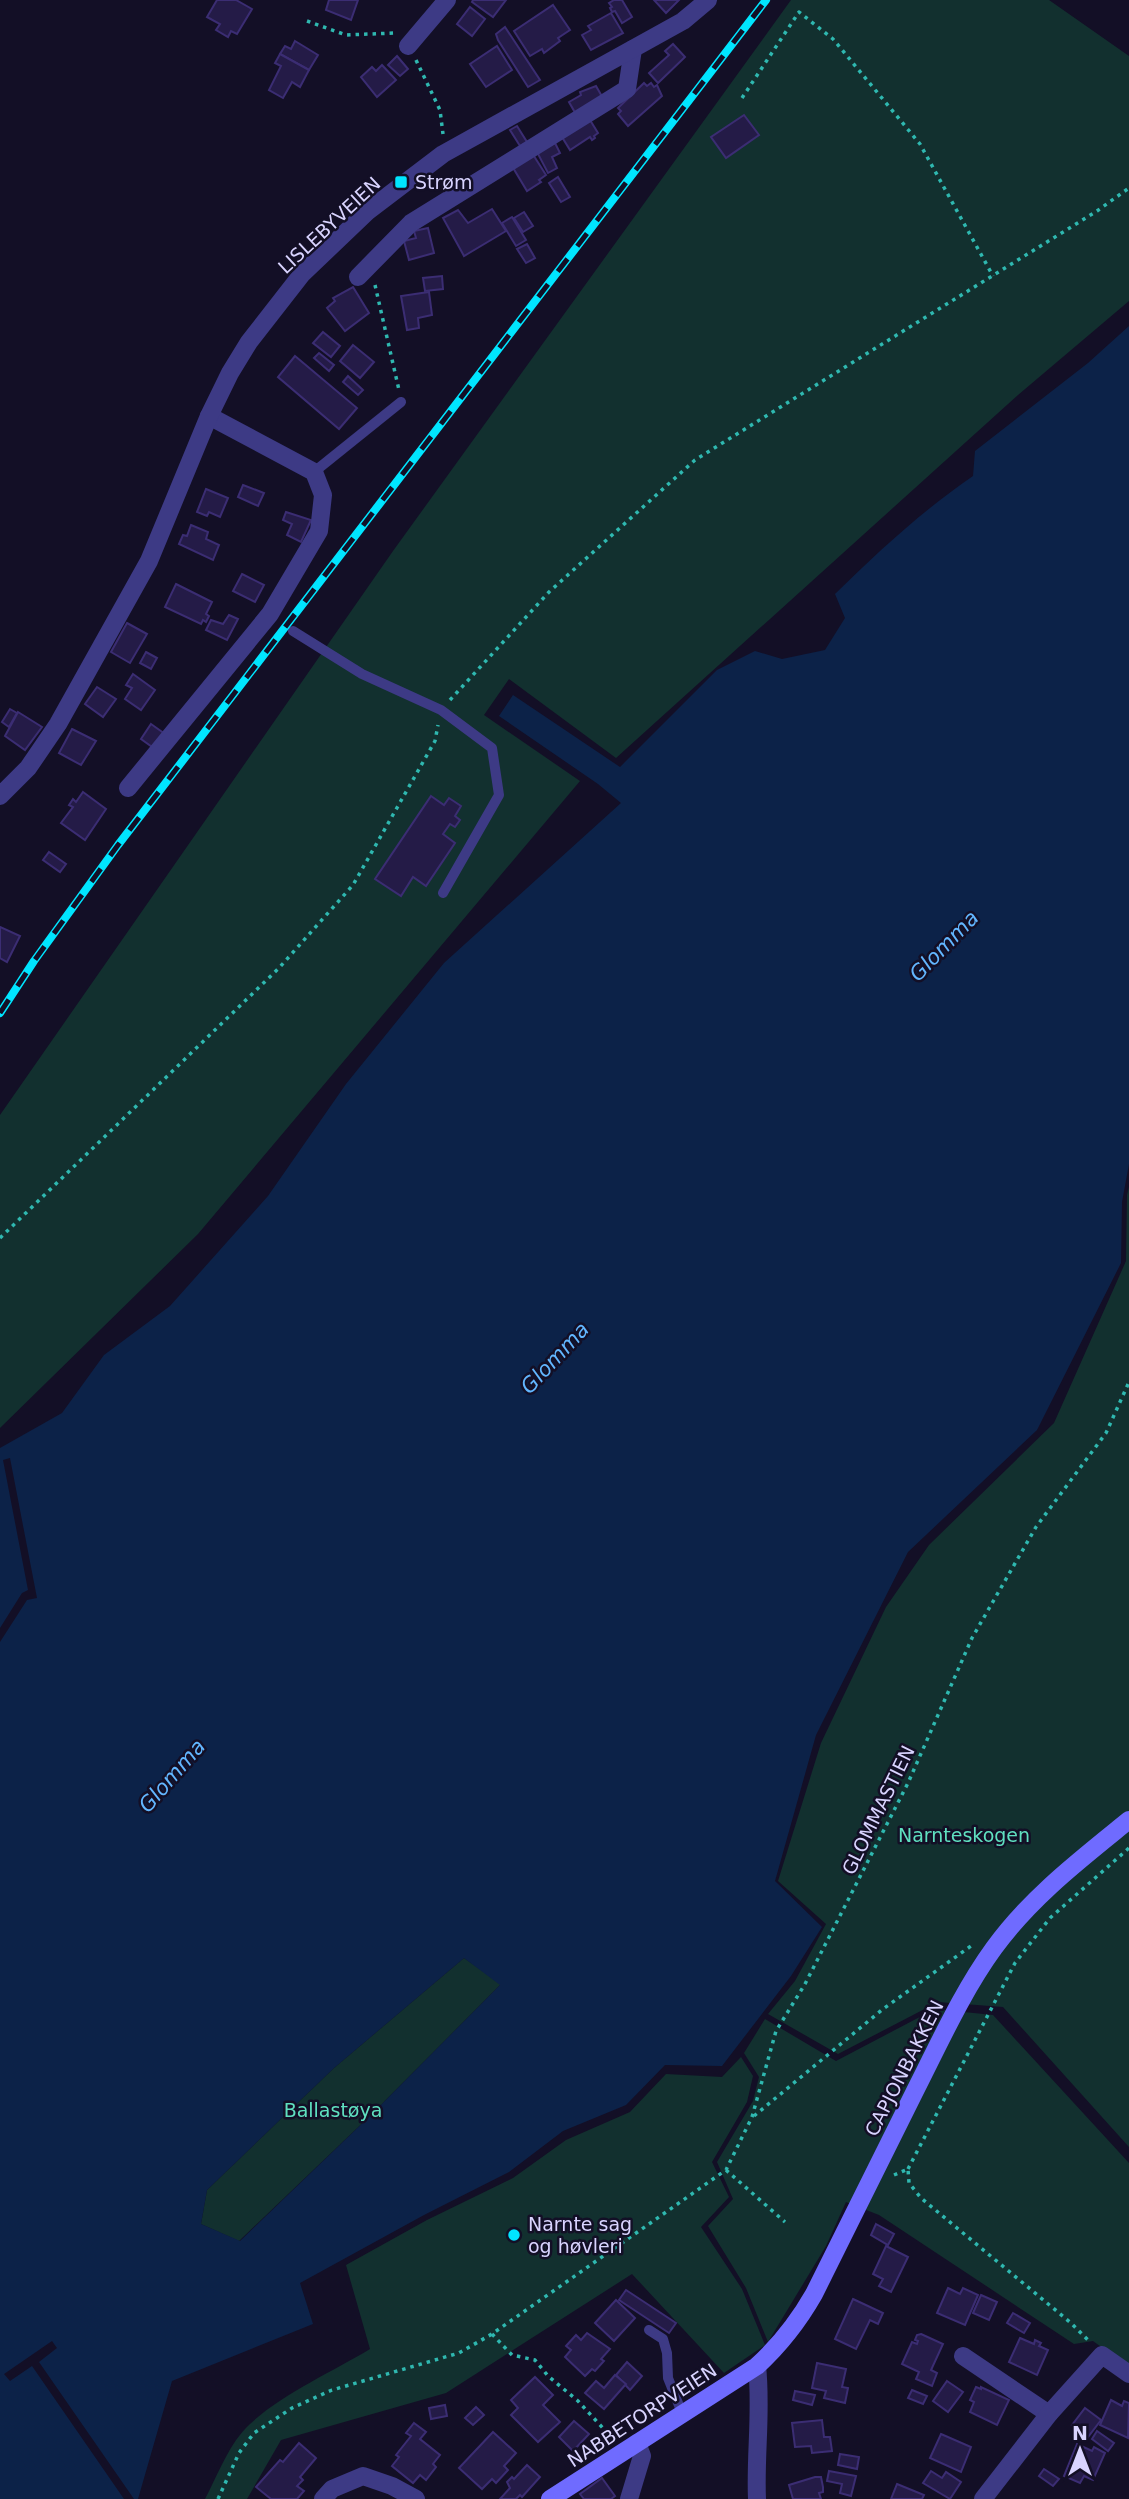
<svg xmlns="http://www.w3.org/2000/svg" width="1129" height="2499" font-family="'DejaVu Sans',sans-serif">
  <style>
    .green { fill: #12302f }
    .water { fill: #0c2248; fill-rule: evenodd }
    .pier { fill: #130f26 }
    .building { fill: #241b47; stroke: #3b2d73; stroke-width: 2 }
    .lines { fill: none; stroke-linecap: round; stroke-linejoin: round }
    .path { stroke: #2fb8b0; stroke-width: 3.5; stroke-dasharray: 3.5 5; stroke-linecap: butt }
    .service { stroke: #3d3a85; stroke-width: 10 }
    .minor { stroke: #3d3a85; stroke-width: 18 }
    .tertiary { stroke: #3d3a85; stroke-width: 18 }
    .secondary { stroke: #6f6bff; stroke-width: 18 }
    .rail-casing { stroke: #00e5ff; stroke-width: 8 }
    .rail { stroke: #130f26; stroke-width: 5; stroke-dasharray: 16; stroke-linecap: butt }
    .poi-dot { fill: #00e5ff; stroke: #130f26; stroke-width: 2.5 }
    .labels { text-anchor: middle; stroke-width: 5; stroke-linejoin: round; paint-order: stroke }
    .poi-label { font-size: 19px; fill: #d9d4ff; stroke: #130f26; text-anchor: start }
    .street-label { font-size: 19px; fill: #d9d4ff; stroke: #130f26 }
    .park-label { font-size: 19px; fill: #5fe0c0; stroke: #130f26 }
    .water-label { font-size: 21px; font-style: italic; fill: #62b6ff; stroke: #130f26 }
  </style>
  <rect width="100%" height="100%" fill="#130f26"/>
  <g class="green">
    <polygon points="791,0 1049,0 1129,56 1129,301 1018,395 616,758 509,679 484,715 580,781 198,1234 0,1428 0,1115 393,551"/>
    <polygon points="1129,1187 1129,2147 1003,2007 938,2002 838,2054 768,2014 795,1981 826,1924 778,1881 821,1743 886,1607 929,1545 1054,1423 1126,1261 1127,1195"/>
    <polygon points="464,1958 501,1984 373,2113 239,2241 201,2224 207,2190 334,2068"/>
    <polygon points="935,2009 993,2015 1129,2163 1129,2367 1093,2341 1074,2344 879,2215 846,2202 826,2246 768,2342 746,2288 708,2226 733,2199 717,2162 753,2101 759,2077 744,2053 765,2019 836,2061"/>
    <path d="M741 2057 753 2076 747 2102 712 2162 729 2197 701 2227 742 2289 765 2345 724 2373 632 2274 446 2393 281 2440 247 2499H205C218 2475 229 2443 250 2424 282 2394 332 2372 370 2349L346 2265 427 2220 513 2178 566 2140 630 2112 666 2074 722 2077Z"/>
  </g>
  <path class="water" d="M1129 326V1164L1122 1202 1121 1263 1037 1430 908 1552 816 1735 775 1881 822 1927 791 1976 722 2066 665 2065 626 2105 563 2131 509 2172 424 2215 300 2283 313 2324 172 2381 138 2499H0V1448L62 1413 104 1355 170 1306 268 1196 346 1084 444 963 621 803 598 784 499 716 513 695 620 767 717 670 755 651 782 659 825 650 845 618 835 594C879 551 922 511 973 476L975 451 1088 363ZM464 1958 500 1985 373 2113 240 2241 201 2224 207 2190 334 2068Z"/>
  <g class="pier">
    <polygon points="10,1458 37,1598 27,1600 0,1642 0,1628 22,1593 28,1590 3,1460"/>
    <polygon points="52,2341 57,2348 39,2362 134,2499 124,2499 32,2366 10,2381 4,2374"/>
  </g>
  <g class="building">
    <polygon points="217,0 236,0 252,9 237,34 231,31 228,37 216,30 220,24 207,17"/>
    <polygon points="329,0 358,0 351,20 326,10"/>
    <polygon points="473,0 506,0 493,17 472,2"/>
    <polygon points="614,0 622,0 632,17 622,23 615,11 612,12 610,8 612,7 609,3"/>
    <polygon points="654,0 679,0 666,13"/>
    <polygon points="553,5 570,30 558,38 560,41 544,53 542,49 530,56 514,31"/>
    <polygon points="470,7 485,19 472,36 457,24"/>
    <polygon points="611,13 623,33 591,50 582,35 591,30 588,26"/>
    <polygon points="505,27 540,80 528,87 498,40 496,34"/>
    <polygon points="295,41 318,55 309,70 280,54 285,46 291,49"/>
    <polygon points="673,44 685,57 658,83 649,73 669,55 665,51"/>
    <polygon points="497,46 512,70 486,87 470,64"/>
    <polygon points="280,54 309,70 300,87 292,82 283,98 269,90 281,66 275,63"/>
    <polygon points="397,56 408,69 400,76 388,65"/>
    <polygon points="382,65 396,80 377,97 361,77 372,67 376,71"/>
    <polygon points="644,83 647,86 651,83 654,87 657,85 662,96 628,126 618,114 621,111 618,108"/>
    <polygon points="596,86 604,100 577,116 569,102 581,95 580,92"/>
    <polygon points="744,115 759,135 726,158 711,137"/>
    <polygon points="590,120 598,133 594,136 595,138 592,140 590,137 570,150 562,137"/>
    <polygon points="517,126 527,142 520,146 510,130"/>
    <polygon points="555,143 560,153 552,157 557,168 548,173 537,152"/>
    <polygon points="532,153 546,175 539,180 541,182 527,191 512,166"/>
    <polygon points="558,177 570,197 561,202 549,183"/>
    <polygon points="492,209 506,231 464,256 443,218 458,210 468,223"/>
    <polygon points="524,212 533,226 523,232 514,218"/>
    <polygon points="512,217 526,240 516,246 502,223"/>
    <polygon points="428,228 434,253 409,260 404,241 416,238 414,231"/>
    <polygon points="527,244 535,258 526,263 517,249"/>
    <polygon points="442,276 443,289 425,291 423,278"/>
    <polygon points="353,287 369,313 345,331 327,308 335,301 333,298"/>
    <polygon points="429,292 432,315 418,318 419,328 407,330 401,296"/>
    <polygon points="323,332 340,346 331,357 313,343"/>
    <polygon points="353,345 374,362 360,378 340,361"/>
    <polygon points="319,353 334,365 329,371 314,358"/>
    <polygon points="295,356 357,408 339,429 278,377"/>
    <polygon points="348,376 363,390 358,395 343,382"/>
    <polygon points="243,485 264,493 258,506 238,497"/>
    <polygon points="206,489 228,498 220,517 209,512 207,516 197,512"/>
    <polygon points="286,512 311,520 301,542 287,535 292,524 283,520"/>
    <polygon points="191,525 208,532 206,539 219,545 213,560 179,544 183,535 187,536"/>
    <polygon points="242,574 264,585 255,602 233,591"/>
    <polygon points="176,584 212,602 206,614 209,616 206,622 203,620 201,624 165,607"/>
    <polygon points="229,615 238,619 227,640 206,630 211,620 223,624"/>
    <polygon points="127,623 147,634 130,663 111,652"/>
    <polygon points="146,652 157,658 151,669 140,663"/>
    <polygon points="133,674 155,690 141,710 125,699 132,688 126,685"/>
    <polygon points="97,687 116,699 103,717 85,704"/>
    <polygon points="10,709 17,713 9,727 2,722"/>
    <polygon points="18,712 42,727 25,750 5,736"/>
    <polygon points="151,724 165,734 155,749 141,739"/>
    <polygon points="72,729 96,741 81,765 59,753"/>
    <polygon points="83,792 106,809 85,840 61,823 73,807 69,805 73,799 76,802"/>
    <polygon points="431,796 444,805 449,798 461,806 455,816 460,820 455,827 450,824 443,834 455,843 426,886 413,877 401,896 375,879"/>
    <polygon points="49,852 66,864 60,872 43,860"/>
    <polygon points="0,927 20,936 7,962 0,958"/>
    <polygon points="876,2224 894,2234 888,2245 871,2235"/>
    <polygon points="886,2246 908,2257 891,2292 879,2286 883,2279 873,2274"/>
    <polygon points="948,2288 960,2294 963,2288 978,2295 965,2325 937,2313"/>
    <polygon points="626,2290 676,2323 669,2333 619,2300"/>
    <polygon points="981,2295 997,2302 989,2320 973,2313"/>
    <polygon points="853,2299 883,2313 878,2324 870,2320 856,2349 835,2339"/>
    <polygon points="616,2300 635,2318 614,2341 595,2323"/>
    <polygon points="1013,2313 1030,2323 1024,2333 1007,2323"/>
    <polygon points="587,2333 610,2349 601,2359 604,2361 595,2371 592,2369 585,2376 565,2357 571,2350 566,2346 576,2335 581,2340"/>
    <polygon points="921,2334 943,2344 931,2370 937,2373 932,2386 916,2379 919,2372 902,2364 912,2342 917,2344 918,2341 915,2340 917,2335"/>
    <polygon points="1020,2338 1034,2344 1035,2340 1041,2343 1039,2346 1048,2350 1037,2375 1009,2362"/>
    <polygon points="627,2362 642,2376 630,2390 616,2375"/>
    <polygon points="817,2363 846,2369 842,2387 848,2388 845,2403 824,2398 826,2391 812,2388"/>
    <polygon points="615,2375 626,2384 604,2409 585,2393 596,2381 604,2388"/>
    <polygon points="535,2377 553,2395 543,2405 560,2422 538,2442 511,2415 518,2408 511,2400"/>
    <polygon points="947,2381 963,2392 948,2412 933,2401"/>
    <polygon points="976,2387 981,2389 981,2387 1009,2400 997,2425 970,2412 974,2402 970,2400"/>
    <polygon points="912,2390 927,2396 923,2404 908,2398"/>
    <polygon points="795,2391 815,2395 812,2405 793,2400"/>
    <polygon points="1111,2400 1122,2406 1124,2401 1129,2403 1128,2438 1100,2425"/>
    <polygon points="445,2405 447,2416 431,2419 429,2408"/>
    <polygon points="476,2407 484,2415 473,2425 465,2418"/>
    <polygon points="1085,2408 1101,2420 1088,2437 1072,2425"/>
    <polygon points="822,2420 824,2437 830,2437 832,2451 812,2453 811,2446 795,2447 792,2423"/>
    <polygon points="574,2421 589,2434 573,2451 559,2437"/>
    <polygon points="414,2423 426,2432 420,2439 440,2455 433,2464 436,2467 426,2480 420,2475 413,2483 392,2466 399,2457 396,2455 411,2436 406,2433"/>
    <polygon points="1097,2431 1114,2443 1108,2451 1092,2439"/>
    <polygon points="493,2432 516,2453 504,2466 508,2470 496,2483 492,2479 482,2489 459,2468"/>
    <polygon points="941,2434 971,2447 961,2472 930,2458"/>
    <polygon points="299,2443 316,2458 300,2477 303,2480 297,2486 304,2491 297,2499 271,2499 256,2487 280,2460 283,2462"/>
    <polygon points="1077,2444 1092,2451 1094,2447 1105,2453 1093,2480 1084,2476 1080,2483 1064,2476"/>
    <polygon points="840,2454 859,2457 857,2469 838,2465"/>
    <polygon points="527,2465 540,2477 522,2497 520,2495 516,2499 500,2499 510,2488 507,2482 512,2477 514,2479"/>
    <polygon points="1044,2469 1059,2479 1053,2486 1039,2476"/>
    <polygon points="829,2471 856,2476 851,2496 840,2493 842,2484 827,2481"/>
    <polygon points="931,2471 942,2478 946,2472 961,2482 950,2499 923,2483"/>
    <polygon points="815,2477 821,2477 823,2487 823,2492 819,2493 821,2499 793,2499 789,2485"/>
    <polygon points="602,2478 615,2496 611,2499 584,2499 580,2494"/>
    <polygon points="897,2484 924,2495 922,2499 891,2499"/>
  </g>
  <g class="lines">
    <g class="path">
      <polyline points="307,21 346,35 394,33"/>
      <polyline points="416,60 440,110 443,134"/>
      <polyline points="742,98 799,12 833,39 920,144 993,276"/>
      <polyline points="375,285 399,390"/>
      <polyline points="450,700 549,592 695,460 1097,211 1129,188"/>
      <polyline points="0,1238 279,968 353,885 435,741 438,725"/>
      <polyline points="754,2116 883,2009 971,1946"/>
      <polyline points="908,2169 1015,1963 1050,1918 1129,1848"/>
      <polyline points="726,2170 785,2222"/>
      <polyline points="894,2175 908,2169 909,2183 921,2198 1071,2323 1091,2343"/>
      <polyline points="492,2334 512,2355 535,2360 548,2376 578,2401 612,2438"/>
      <polyline points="218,2499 239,2453 254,2433 292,2408 332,2390 459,2353 492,2334 726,2170 752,2117 776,2031 805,1984 908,1783 972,1638 1036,1527 1106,1433 1129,1382"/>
    </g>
    <g class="service">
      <polyline points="314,472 401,402"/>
      <polyline points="293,631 362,674 441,710 492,748 499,795 443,893"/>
      <polyline points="649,2330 663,2339 667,2353 668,2378 682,2413"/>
    </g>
    <g class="minor">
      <polyline points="408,46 447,0"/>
      <polyline points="358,277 411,223 627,89 633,49"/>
      <polyline points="128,788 270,614 319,531 323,495 314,472 209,416"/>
      <polyline points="963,2356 1049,2414"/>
      <polyline points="323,2499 332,2489 363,2476 392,2486 416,2499"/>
      <polyline points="629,2499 642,2456 637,2443"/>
      <polyline points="983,2499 1049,2414 1102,2355 1129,2374"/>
    </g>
    <g class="tertiary">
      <polyline points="0,796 28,768 58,724 149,561 209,416 230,373 249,342 302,274 368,211 443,154 683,21 708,0"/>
      <path d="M757 2366C762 2410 755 2455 757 2499"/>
    </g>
    <path class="secondary" d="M550 2499 757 2366C781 2344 798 2322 814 2294 848 2227 881 2160 914 2093 939 2044 962 1992 994 1948 1031 1897 1081 1859 1129 1820"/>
    <g class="rail-casing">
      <polyline id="rail" points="0,1013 34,961 118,845 766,0"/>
    </g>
    <use href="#rail" class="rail"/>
  </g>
  <g class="poi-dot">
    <rect x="394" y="175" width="14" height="14" rx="3.5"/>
    <circle cx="514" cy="2235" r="7"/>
  </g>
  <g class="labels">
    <g class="poi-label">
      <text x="415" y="189">Strøm</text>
      <text x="528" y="2231">Narnte sag<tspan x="528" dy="22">og høvleri</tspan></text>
    </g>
    <g class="street-label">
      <text transform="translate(329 225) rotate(-43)" y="7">LISLEBYVEIEN</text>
      <text transform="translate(878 1810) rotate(-64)" y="7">GLOMMASTIEN</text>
      <text transform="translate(904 2068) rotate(-63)" y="7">CAPJONBAKKEN</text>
      <text transform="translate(642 2415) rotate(-33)" y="7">NABBETORPVEIEN</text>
    </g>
    <g class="park-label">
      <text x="964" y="1842">Narnteskogen</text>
      <text x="333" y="2117">Ballastøya</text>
    </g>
    <g class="water-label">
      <text transform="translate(944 946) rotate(-46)" y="7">Glomma</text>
      <text transform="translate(555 1358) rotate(-47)" y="7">Glomma</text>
      <text transform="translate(172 1776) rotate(-49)" y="7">Glomma</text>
    </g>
  </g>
  <g transform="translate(1080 2450)" stroke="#130f26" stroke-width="5" paint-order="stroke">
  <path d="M0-5L12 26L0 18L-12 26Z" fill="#d9d4ff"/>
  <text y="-10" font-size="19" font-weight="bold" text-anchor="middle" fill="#d9d4ff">N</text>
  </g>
</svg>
